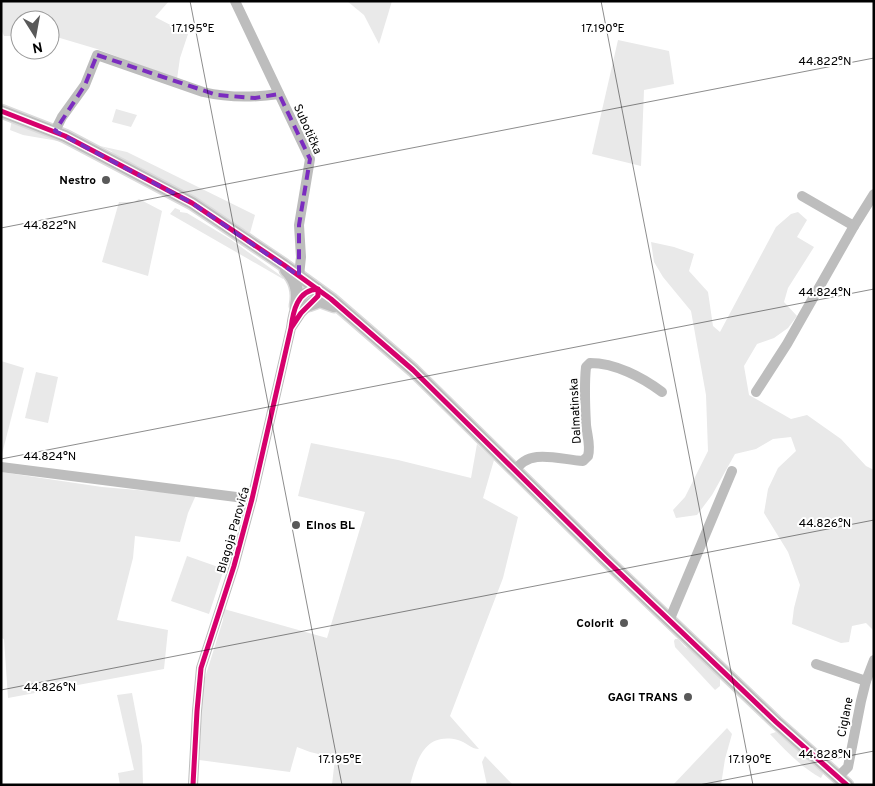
<svg xmlns="http://www.w3.org/2000/svg" width="875" height="786" font-family="Overpass,sans-serif">
  <style>
    .green { fill: #e9e9e9 }
    .lines { fill: none; stroke-linecap: round; stroke-linejoin: round }
    .major-casing { stroke: #dbdbdb; stroke-width: 15 }
    .minor { stroke: #bdbdbd; stroke-width: 10 }
    .major { stroke: #bdbdbd; stroke-width: 12 }
    .cycleway-casing { stroke: #fff; stroke-width: 8 }
    .cycleway { stroke: #d6006c; stroke-width: 5 }
    .marked { fill: none; stroke: #7b2cbf; stroke-width: 4; stroke-dasharray: 10 6; stroke-linejoin: round }
    .ticks { fill: none; stroke: #000; stroke-width: 1; stroke-opacity: 0.45 }
    .poi-dot { fill: #595959; stroke: #fff; stroke-width: 2 }
    .labels { text-anchor: middle; stroke-width: 4; stroke-linejoin: round; paint-order: stroke }
    .street-label { font-size: 12px; fill: #000; stroke: #fff }
    .poi-label { font-size: 12px; font-weight: bold; fill: #000; stroke: #fff; text-anchor: end }
    .ticks-label { font-size: 12px; text-anchor: middle; fill: #000; stroke: #fff; stroke-width: 4; stroke-linejoin: round; paint-order: stroke }
  </style>
  <rect width="100%" height="100%" fill="#fff"/>
  <g class="green">
    <polygon points="1,1 169,1 155,17 188,34 180,58 177,79 97,49 60,38 50,37 50,20 20,20 20,36 4,36 1,29"/>
    <polygon points="347,1 392,1 379,44 364,15"/>
    <polygon points="618,40 669,51 674,84 644,90 641,166 592,154"/>
    <polygon points="116,109 137,115 131,127 112,122"/>
    <polygon points="12,120 48,135 58,141 23,135 10,130"/>
    <polygon points="100,146 127,152 255,215 250,233 138,166 116,156 111,151"/>
    <polygon points="139,199 162,211 148,276 102,262 119,202 134,202"/>
    <polygon points="175,208 180,210 180,212 187,213 230,239 284,278 283,279 170,214"/>
    <polygon points="798,212 807,220 797,237 814,247 788,288 784,302 797,316 788,328 774,338 757,344 744,366 749,395 791,419 807,415 841,439 866,466 874,470 874,631 866,623 852,626 849,642 841,643 792,624 794,608 800,585 788,552 764,513 768,489 778,468 796,451 791,437 773,439 756,449 735,454 712,495 697,515 676,518 673,510 685,497 708,451 706,395 691,311 663,277 654,262 651,242 674,247 694,254 689,271 708,292 713,326 720,332 776,227 791,214"/>
    <polygon points="1,361 24,368 1,458"/>
    <polygon points="36,372 58,377 48,423 25,418"/>
    <path d="M311 443 398 460 471 478 477 444 494 460 483 498 518 517 503 578 450 716 479 749C471 749 466 742 458 740 424 732 417 760 410 785H332L335 758 310 752 297 747 290 772 199 760 203 684 223 620 224 609 327 638 365 512 298 496Z"/>
    <polygon points="1,472 102,487 196,495 188,513 180,542 135,536 133,558 117,620 168,630 164,669 8,698 4,639 1,638"/>
    <polygon points="187,556 224,569 209,614 171,601"/>
    <polygon points="675,639 678,639 685,647 694,651 717,673 720,677 720,686 715,690 675,647 674,641"/>
    <polygon points="132,693 142,746 143,785 120,785 118,773 134,770 117,695"/>
    <polygon points="727,728 732,734 725,759 721,785 673,785"/>
    <path d="M776 732 820 767 823 774 821 778C801 767 786 751 770 734Z"/>
    <polygon points="485,756 513,785 487,785 482,762"/>
  </g>
  <g class="lines">
    <g class="major-casing">
      <g id="major">
        <polyline points="1,111 65,136 192,203 284,265 331,299 413,370 604,558 776,722 847,785"/>
        <path d="M286 270C296 280 299 292 296 306"/>
        <polyline points="309,305 320,301 334,306"/>
      </g>
    </g>
    <g class="minor">
      <polyline points="235,1 310,159 299,225 301,257 299,276"/>
      <path d="M55 131 62 117 85 85 97 55 203 92C229 98 252 98 279 94"/>
      <polyline points="802,196 854,226"/>
      <polyline points="756,392 787,344 854,226 874,194"/>
      <polyline points="1,467 252,499"/>
      <path d="M515 471C529 447 560 460 583 461L588 456C591 446 587 435 586 425 585 406 584 386 586 367L590 363C615 363 642 377 662 392"/>
      <polyline points="669,621 732,471"/>
      <polyline points="816,664 866,681"/>
      <polyline points="838,777 848,767 861,701 866,681 874,660"/>
      <path d="M193 785 197 711 201 668 234 566 252 499 291 328 301 313 318 296V289C297 290 293 312 291 328"/>
    </g>
    <use href="#major" class="major"/>
    <g class="cycleway-casing">
      <g id="cycleway">
        <polyline points="1,111 65,136 192,203 284,265 331,299 413,370 604,558 776,722 847,785"/>
        <path d="M193 785 197 711 201 668 234 566 252 499 291 328 301 313 318 296V289C297 290 293 312 291 328"/>
      </g>
    </g>
    <use href="#cycleway" class="cycleway"/>
  </g>
  <path class="marked" d="M97 55 217 95 255 98 279 94 310 159 299 225V276L192 203 55 131 85 85Z"/>
  <path class="ticks" d="M190 1 342 785M601 1 753 785M1 228 874 58M1 459 874 289M1 690 874 520M699 785 874 751"/>
  <g class="poi-dot">
    <circle cx="106" cy="180" r="5"/>
    <circle cx="296" cy="525" r="5"/>
    <circle cx="624" cy="623" r="5"/>
    <circle cx="688" cy="697" r="5"/>
  </g>
  <g class="labels">
    <g class="street-label">
      <text transform="translate(308 129) rotate(66)" y="4">Subotička</text>
      <text transform="translate(575 411) rotate(-93)" y="4">Dalmatinska</text>
      <text transform="translate(233 530) rotate(-74)" y="4">Blagoja Parovića</text>
      <text transform="translate(845 717) rotate(-79)" y="4">Ciglane</text>
    </g>
    <g class="poi-label">
      <text x="96" y="184">Nestro</text>
      <text x="306" y="529" text-anchor="start">Elnos BL</text>
      <text x="614" y="627">Colorit</text>
      <text x="678" y="701">GAGI TRANS</text>
    </g>
  </g>
  <g class="ticks-label">
    <text x="193" y="32">17.195°E</text>
    <text x="603" y="32">17.190°E</text>
    <text x="825" y="65">44.822°N</text>
    <text x="50" y="229">44.822°N</text>
    <text x="825" y="296">44.824°N</text>
    <text x="50" y="460">44.824°N</text>
    <text x="825" y="527">44.826°N</text>
    <text x="50" y="691">44.826°N</text>
    <text x="825" y="758">44.828°N</text>
    <text x="340" y="763">17.195°E</text>
    <text x="750" y="763">17.190°E</text>
  </g>
  <rect width="875" height="786" fill="none" stroke="#000000" stroke-width="5"/>
  <g transform="translate(35 35) rotate(169)"><circle r="24" fill="#ffffff" stroke="#999999"/>
  <path d="M0-4L9 19L0 12L-9 19Z" fill="#595959"/>
  <text y="-8" font-size="14" font-weight="bold" text-anchor="middle" fill="#000000">N</text>
  </g>
</svg>
